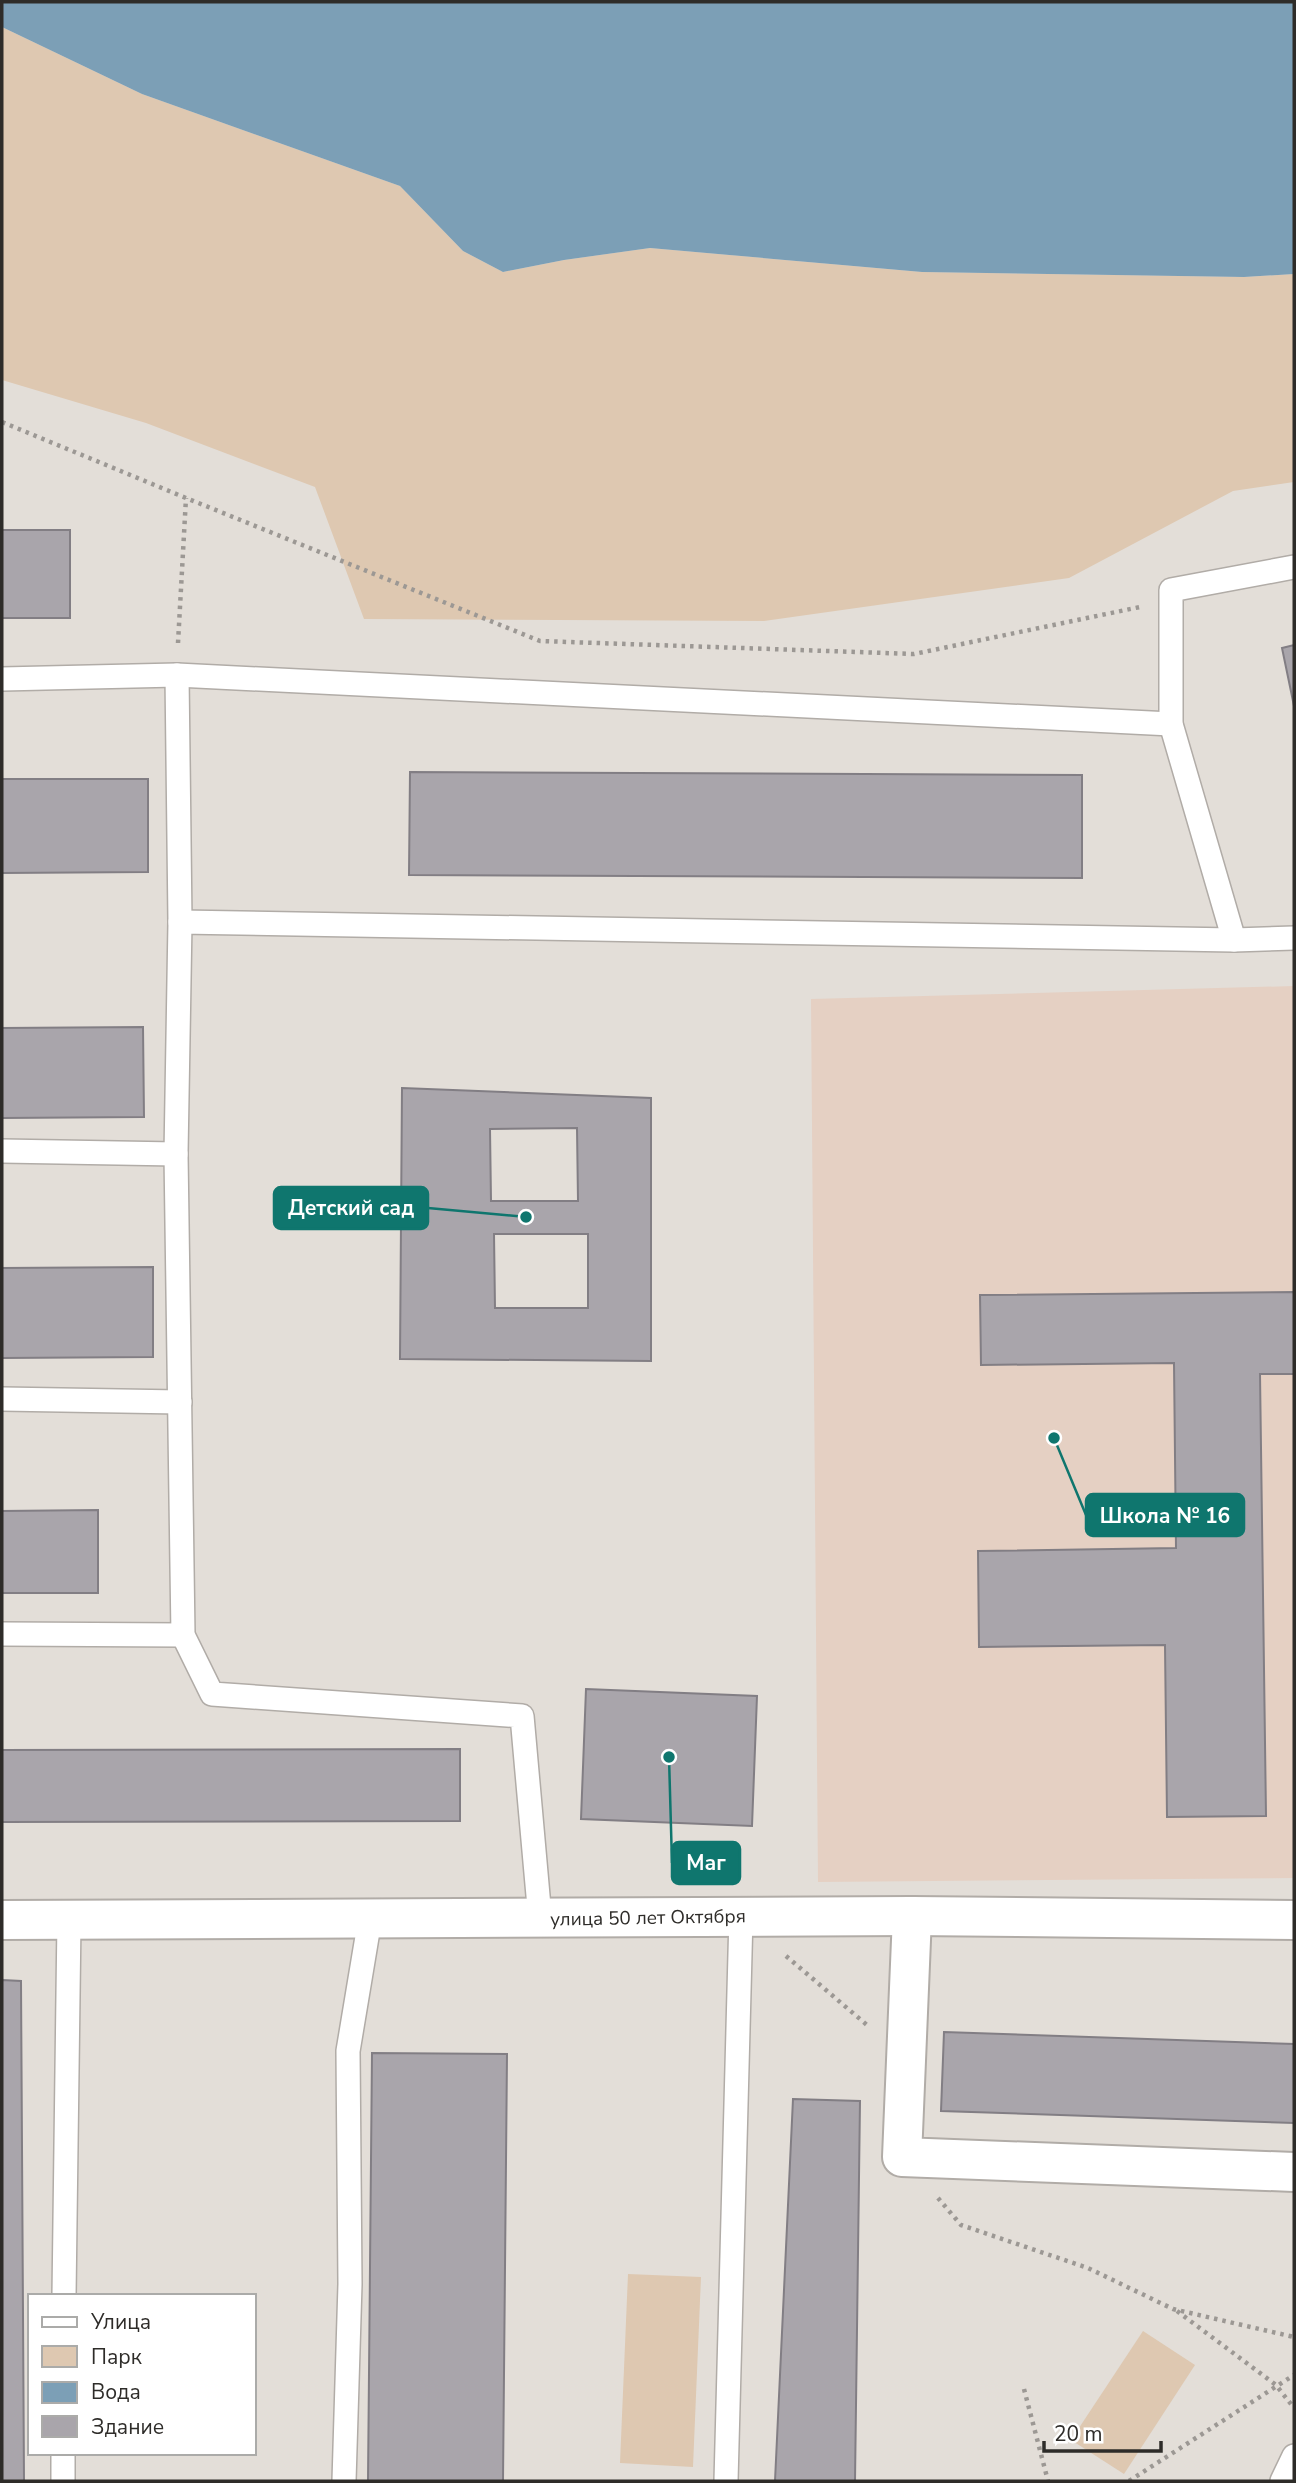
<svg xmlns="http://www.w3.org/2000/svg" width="1296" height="2483" font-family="'Nunito Sans',sans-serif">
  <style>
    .education { fill: #e5d0c3 }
    .green { fill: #dec8b1 }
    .water { fill: #7c9fb6 }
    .building { fill: #a9a5ab; stroke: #827e84; stroke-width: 2; fill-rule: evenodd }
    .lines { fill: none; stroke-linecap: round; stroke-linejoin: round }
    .service-casing { stroke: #b1aca7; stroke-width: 26 }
    .minor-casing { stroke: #b1aca7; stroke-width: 42 }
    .path { stroke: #9c9894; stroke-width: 4.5; stroke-dasharray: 3.5 5; stroke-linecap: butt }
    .service { stroke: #fff; stroke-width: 23 }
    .minor { stroke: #fff; stroke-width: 38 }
    .labels { text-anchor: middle; stroke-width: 6; stroke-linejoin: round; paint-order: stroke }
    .street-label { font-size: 19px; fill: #2e2c29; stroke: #fff }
    .leader { fill: none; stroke: #0f766e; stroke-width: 2.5 }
    .callout-dot { fill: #0f766e; stroke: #fff; stroke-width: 2.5 }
    .callout { fill: #0f766e; stroke: #0f766e; stroke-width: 2.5 }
    .callout-label { font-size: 21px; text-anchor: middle; font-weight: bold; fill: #fff }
  </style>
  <rect width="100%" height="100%" fill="#e3ded8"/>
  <polygon class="education" points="1294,986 1294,1878 818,1882 811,999"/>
  <g class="green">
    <polygon points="2,27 142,94 400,186 463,251 503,272 564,260 650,248 922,272 1244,277 1294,274 1294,482 1233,491 1069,578 764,621 364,619 315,487 146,423 2,380"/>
    <polygon points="628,2274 701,2277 693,2467 620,2463"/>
    <polygon points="1143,2331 1195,2365 1124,2474 1071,2440"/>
  </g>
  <polygon class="water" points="2,2 1294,2 1294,274 1244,277 922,272 650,248 564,260 503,272 463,251 400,186 142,94 2,27"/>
  <g class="building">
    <rect x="2" y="530" width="68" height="88"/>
    <polygon points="1294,645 1294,706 1282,648"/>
    <polygon points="410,772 1082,775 1082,878 409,875"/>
    <polygon points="2,779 148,779 148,872 2,873"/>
    <polygon points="143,1027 144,1117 2,1118 2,1028"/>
    <path d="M402 1088 651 1098V1361L400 1359ZM577 1128 578 1201H491L490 1129ZM494 1234H588V1308H495Z"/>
    <polygon points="153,1267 153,1357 2,1358 2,1268"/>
    <polygon points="1294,1292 1294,1374 1260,1374 1266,1816 1167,1817 1165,1645 979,1647 978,1551 1176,1548 1174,1363 981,1365 980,1295"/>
    <polygon points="98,1510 98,1593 2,1593 2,1511"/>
    <polygon points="586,1689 757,1696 752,1826 581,1819"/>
    <polygon points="460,1749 460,1821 2,1822 2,1750"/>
    <polygon points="2,1980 21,1981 24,2481 2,2481"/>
    <polygon points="944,2032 1294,2044 1294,2123 941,2111"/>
    <polygon points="372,2053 507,2054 503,2481 368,2481"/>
    <polygon points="793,2099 860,2101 855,2481 775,2481"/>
  </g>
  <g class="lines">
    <g class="service-casing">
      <g id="service">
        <polyline points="1294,567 1171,590 1171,724 1234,940 1294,938"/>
        <polyline points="177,675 180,922"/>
        <polyline points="2,679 177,675 1171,724"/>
        <polyline points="2,1151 176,1154"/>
        <polyline points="2,1399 180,1402"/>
        <polyline points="2,1634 183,1635"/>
        <polyline points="540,1918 522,1716 212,1694 183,1635 176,1154 180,922 1234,940"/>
        <polyline points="64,2296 69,1920"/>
        <polyline points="63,2481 63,2453"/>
        <polyline points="344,2481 350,2284 348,2051 370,1919"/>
        <polyline points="726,2481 741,1916"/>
        <polyline points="1282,2481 1294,2456"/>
      </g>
    </g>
    <g class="minor-casing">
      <g id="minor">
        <polyline points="912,1916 902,2157 1294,2172"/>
        <polyline points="2,1920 912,1916 1294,1920"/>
      </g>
    </g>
    <g class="path">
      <polyline points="2,422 186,498 540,641 914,654 1140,607"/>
      <polyline points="178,643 186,498"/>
      <polyline points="786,1956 867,2025"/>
      <polyline points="938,2198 961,2225 1088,2268 1173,2309 1294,2337"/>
      <polyline points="1177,2311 1276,2385 1294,2408"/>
      <polyline points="1024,2389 1048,2481"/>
      <polyline points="1129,2481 1294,2375"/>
    </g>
    <use href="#service" class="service"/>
    <use href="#minor" class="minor"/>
  </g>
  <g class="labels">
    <g class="street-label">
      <text transform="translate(648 1917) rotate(-1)" y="7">улица 50 лет Октября</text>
    </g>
  </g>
  <path class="leader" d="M526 1217L428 1208M1054 1438L1086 1515M669 1757L672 1863"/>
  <g class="callout-dot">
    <circle cx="526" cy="1217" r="7"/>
    <circle cx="1054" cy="1438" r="7"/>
    <circle cx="669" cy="1757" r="7"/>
  </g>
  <g class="callout">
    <rect x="274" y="1187" width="154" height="42" rx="7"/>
    <rect x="1086" y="1494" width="158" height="42" rx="7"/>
    <rect x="672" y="1842" width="68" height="42" rx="7"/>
  </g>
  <g class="callout-label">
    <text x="351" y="1215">Детский сад</text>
    <text x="1165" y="1523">Школа № 16</text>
    <text x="706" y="1870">Маг</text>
  </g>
  <rect width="1296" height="2483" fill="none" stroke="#2e2c29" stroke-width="7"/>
  <rect x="28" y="2294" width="228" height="161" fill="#ffffff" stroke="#ababa9" stroke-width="2"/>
  <rect x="42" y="2317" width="35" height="10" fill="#ffffff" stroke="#ababa9" stroke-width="2"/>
  <text x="91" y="2329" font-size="21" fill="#2e2c29">Улица</text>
  <rect x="42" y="2346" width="35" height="21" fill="#dec8b1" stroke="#ababa9" stroke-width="2"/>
  <text x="91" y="2364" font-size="21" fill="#2e2c29">Парк</text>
  <rect x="42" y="2382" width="35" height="21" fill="#7c9fb6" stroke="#ababa9" stroke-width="2"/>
  <text x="91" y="2399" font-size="21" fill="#2e2c29">Вода</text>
  <rect x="42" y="2416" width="35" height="21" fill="#a9a5ab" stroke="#ababa9" stroke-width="2"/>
  <text x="91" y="2434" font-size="21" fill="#2e2c29">Здание</text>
  <path d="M1044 2441v10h117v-10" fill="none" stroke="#2e2c29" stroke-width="3.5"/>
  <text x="1054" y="2441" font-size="21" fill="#2e2c29" stroke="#ffffff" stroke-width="5" paint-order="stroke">20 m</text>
</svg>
